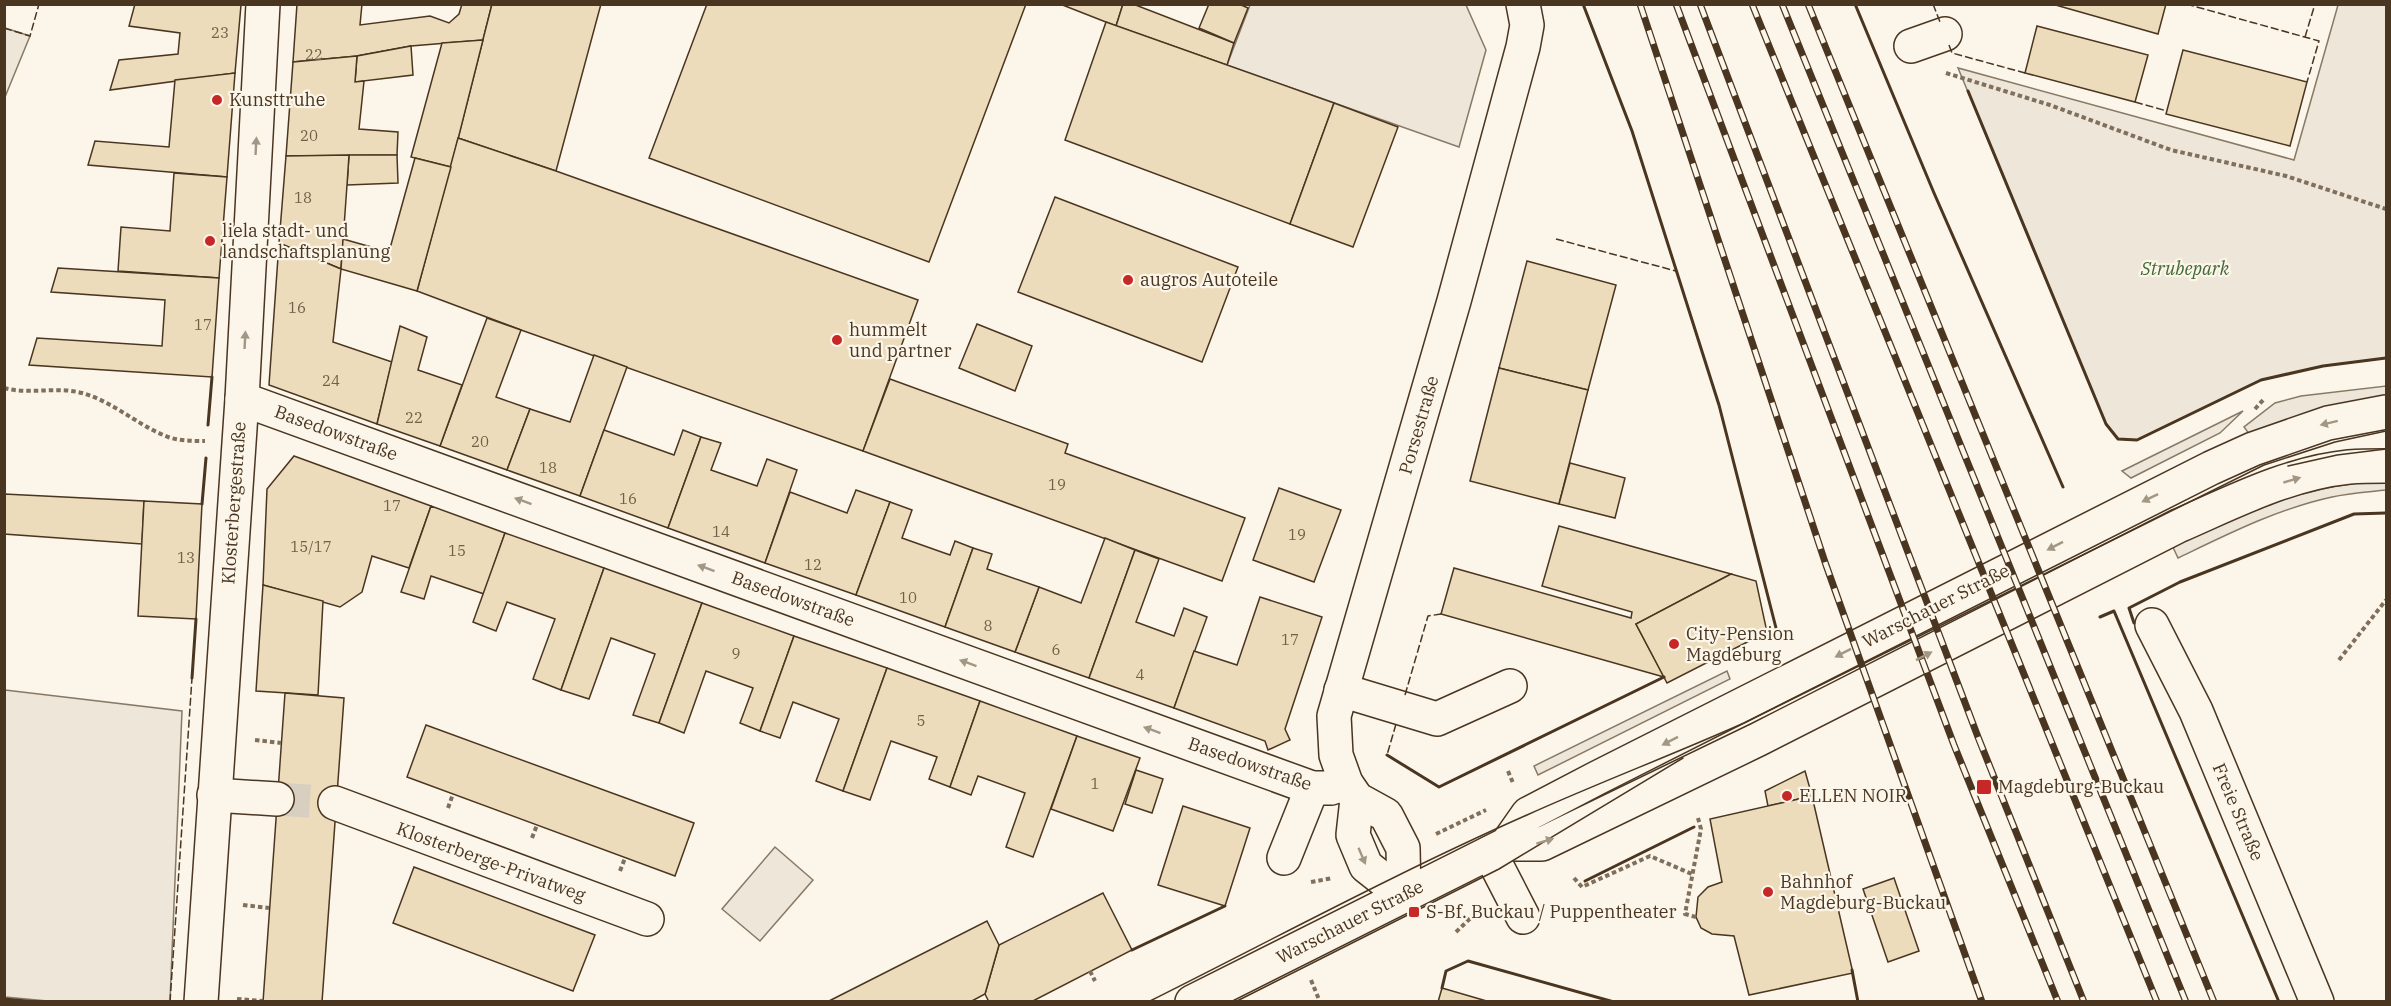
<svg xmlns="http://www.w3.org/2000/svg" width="2391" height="1006" font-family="'IBM Plex Serif',serif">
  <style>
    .green { fill: #ede6d9; stroke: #887966; stroke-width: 1.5 }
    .building { fill: #ecdcbc; stroke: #4a3520; stroke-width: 1.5 }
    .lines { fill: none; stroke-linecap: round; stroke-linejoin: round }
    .minor-tunnel { stroke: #d8cfc1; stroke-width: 33; stroke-dasharray: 33 16; stroke-linecap: butt }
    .minor-casing { stroke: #4a3520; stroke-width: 36 }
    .major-casing { stroke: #4a3520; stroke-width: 36 }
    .path { stroke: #7f6f5c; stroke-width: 4; stroke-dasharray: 4.5 3; stroke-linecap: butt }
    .minor { stroke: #fbf6e9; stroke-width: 33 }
    .major { stroke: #fbf6e9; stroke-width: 33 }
    .tram { stroke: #4a3520; stroke-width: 1.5 }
    .rail-casing { stroke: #4a3520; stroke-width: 7 }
    .rail { stroke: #fbf6e9; stroke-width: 4.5; stroke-dasharray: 14; stroke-linecap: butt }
    .fence { stroke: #4a3520; stroke-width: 1.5; stroke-dasharray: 8 3; stroke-linecap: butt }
    .wall { stroke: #4a3520; stroke-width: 3 }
    .oneway { fill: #a29684 }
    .poi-dot { fill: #c62828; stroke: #fbf6e9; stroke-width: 2 }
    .labels { text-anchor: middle; stroke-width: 4.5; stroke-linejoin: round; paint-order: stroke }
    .number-label { font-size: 15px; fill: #725f47 }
    .poi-label { font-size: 18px; fill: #4a3520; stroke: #fbf6e9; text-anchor: start }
    .park-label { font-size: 18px; font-style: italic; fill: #436837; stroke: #fbf6e9 }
    .street-label { font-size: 18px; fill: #4a3520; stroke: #fbf6e9 }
  </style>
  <rect width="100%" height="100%" fill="#fbf6e9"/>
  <g class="green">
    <polygon points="1250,5 1466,5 1486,50 1459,147 1227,65"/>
    <polygon points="2338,5 2386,5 2386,358 2323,366 2261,380 2137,440 2118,439 2106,424 1958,68 2294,160"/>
    <polygon points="5,28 30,36 5,97 4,28"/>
    <polygon points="2386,386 2386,403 2250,435 2244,427 2275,403 2301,396"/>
    <polygon points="2243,411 2220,433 2131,478 2122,471"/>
    <path d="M2386 479V490C2368 492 2349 493 2332 497 2277 509 2228 534 2178 558L2171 543 2274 501 2330 487Z"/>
    <polygon points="1727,671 1730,679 1538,775 1534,766"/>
    <polygon points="5,690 182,711 170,1001 58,1002 5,997"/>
    <polygon points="775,847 813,880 760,941 722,909"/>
  </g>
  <g class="building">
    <polygon points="135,4 241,5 235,73 110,90 119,60 178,54 180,33 129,26"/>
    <polygon points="297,4 362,4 360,25 430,16 449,23 459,14 462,4 492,4 483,40 411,46 357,56 293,62"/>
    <polygon points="492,4 601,4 556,171 458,138"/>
    <polygon points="707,4 1026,4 929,262 649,158"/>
    <polygon points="1060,4 1123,4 1116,26"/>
    <polygon points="1123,4 1133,4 1234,43 1227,65 1116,26"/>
    <polygon points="1209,4 1239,4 1248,8 1234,43 1199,28"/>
    <polygon points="2052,4 2166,4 2158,34"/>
    <polygon points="1106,22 1334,103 1290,224 1065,140"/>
    <polygon points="2037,26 2148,55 2135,102 2025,73"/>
    <polygon points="483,40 451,167 411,157 442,43"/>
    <polygon points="411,46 413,75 355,82 357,56"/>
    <polygon points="2183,50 2307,82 2290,146 2166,114"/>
    <polygon points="357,56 355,82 364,81 359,129 398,132 397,155 286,156 293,62"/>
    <polygon points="235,73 227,177 88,165 95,141 169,147 175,80"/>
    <polygon points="1334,103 1398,127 1353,247 1290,224"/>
    <polygon points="458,138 556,171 918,300 863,451 521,330 417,291"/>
    <polygon points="349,155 397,155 398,183 347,185"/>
    <polygon points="349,155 347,185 341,269 279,243 286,156"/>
    <polygon points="415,158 451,167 417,291 341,269 343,239 389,252"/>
    <polygon points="174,173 227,177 219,278 118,271 121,227 170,231"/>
    <polygon points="1055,197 1238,267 1202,362 1018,292"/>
    <polygon points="279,243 341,269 333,342 392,362 377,424 269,385"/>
    <polygon points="1527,261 1616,285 1588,390 1499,368"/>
    <polygon points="58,268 219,278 212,377 29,365 37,338 162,346 165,300 51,292"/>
    <polygon points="487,318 521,330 496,397 530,409 507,470 440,446"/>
    <polygon points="977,324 1032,346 1015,391 959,368"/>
    <polygon points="400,326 427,337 418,370 462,385 440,446 377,424"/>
    <polygon points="594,355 627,367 580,496 507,470 530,409 570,422"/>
    <polygon points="1499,368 1588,390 1559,504 1470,481"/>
    <polygon points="890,379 1068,444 1065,453 1245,518 1222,581 863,451"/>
    <polygon points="604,430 674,455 683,430 701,437 668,528 580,496"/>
    <polygon points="701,437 721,443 711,470 757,486 767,459 797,470 765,563 668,528"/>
    <polygon points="294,456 431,506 409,568 372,556 362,592 340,607 263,585 267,489"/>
    <polygon points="1570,463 1625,478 1615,518 1559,504"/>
    <polygon points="1279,488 1341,510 1314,582 1253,560"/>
    <polygon points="856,490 890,502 856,595 765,563 790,492 847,513"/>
    <polygon points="4,494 144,501 142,544 4,534"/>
    <polygon points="144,501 202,504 196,619 138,616"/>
    <polygon points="890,502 912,510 902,538 950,555 955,541 973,548 945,627 856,595"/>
    <polygon points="431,506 505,533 484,594 431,576 424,599 401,592"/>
    <polygon points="1559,526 1731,574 1636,624 1664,677 1441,614 1454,568 1631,618 1632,612 1542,586"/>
    <polygon points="505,533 604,568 561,690 533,679 555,619 507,602 496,631 473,622"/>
    <polygon points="1105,538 1135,550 1089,678 1015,652 1039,587 1081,603"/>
    <polygon points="973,548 992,554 987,569 1039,587 1015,652 945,627"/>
    <polygon points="1135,550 1159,559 1136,622 1174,636 1184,608 1207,617 1174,708 1089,678"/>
    <polygon points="604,568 702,603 659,723 633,715 655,654 611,638 589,699 561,690"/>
    <polygon points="1731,574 1756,581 1767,632 1667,683 1636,624"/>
    <polygon points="263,585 323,601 318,695 256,691"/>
    <polygon points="1260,597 1322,617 1285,729 1290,740 1268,750 1265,741 1174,708 1194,651 1237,665"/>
    <polygon points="702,603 794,636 760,731 740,723 753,688 706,671 684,733 659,723"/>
    <polygon points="794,636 887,668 843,791 816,781 839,719 793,702 780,738 760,731"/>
    <polygon points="887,668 980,701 950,787 929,779 937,757 891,741 870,800 843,791"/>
    <polygon points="285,693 344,698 322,1002 263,1002"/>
    <polygon points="980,701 1077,736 1033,857 1006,847 1025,793 978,776 971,795 950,787"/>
    <polygon points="426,725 694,823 675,876 407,777"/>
    <polygon points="1077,736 1140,758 1113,831 1051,809"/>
    <polygon points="1136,770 1163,779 1152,813 1125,804"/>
    <polygon points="1805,771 1812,796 1768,806 1765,791"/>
    <polygon points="1812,796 1853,973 1749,995 1734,936 1712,934 1701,928 1696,917 1698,897 1708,887 1722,882 1710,819"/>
    <polygon points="1183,806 1250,828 1225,906 1158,885"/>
    <polygon points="414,867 595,935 573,991 393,923"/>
    <polygon points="1894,878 1919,951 1888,962 1863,889"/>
    <polygon points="1103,893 1132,950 1031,1002 989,1002 985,994 999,945"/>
    <polygon points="987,921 999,945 985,994 970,1002 827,1002"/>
    <polygon points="1442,988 1490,1002 1438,1002"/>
  </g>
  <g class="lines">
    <polyline class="minor-tunnel" points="277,799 335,803"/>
    <g class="minor-casing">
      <g id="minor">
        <polyline points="1911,46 1945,34"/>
        <polyline points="242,399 1312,788 1331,788 1346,783"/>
        <polyline points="2152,625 2196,711 2317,1002"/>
        <polyline points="1341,690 1437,719 1510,686"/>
        <polyline points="214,795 277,799"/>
        <polyline points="1357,799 1353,835 1366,866 1404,896"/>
        <polyline points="335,803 647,919"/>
        <polyline points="1490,853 1523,917"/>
        <polyline points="1284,858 1312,788"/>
        <polyline points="1404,896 1403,848 1386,815 1357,799 1346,783 1336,755 1334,716 1454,301 1523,47 1527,25 1523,4"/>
        <polyline points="201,1002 242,399 263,4"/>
      </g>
    </g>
    <g class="major-casing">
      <g id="major">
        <path d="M1507 844H1542L1759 739 2178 526C2233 502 2289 473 2349 467 2362 466 2374 466 2386 466"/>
        <polyline points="1192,1002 1507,844 1528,814 1597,778 2211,468 2253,449 2328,423 2386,412"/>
      </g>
    </g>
    <g class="path">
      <polyline points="1946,73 2050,105 2171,150 2286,176 2386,209"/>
      <path d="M4 388C30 395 56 386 82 393 114 402 137 425 168 437 180 441 192 441 205 441"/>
      <polyline points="2255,409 2264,399"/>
      <polyline points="2339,660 2386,600"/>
      <polyline points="255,740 281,743"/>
      <polyline points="1508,771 1513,783"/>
      <polyline points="448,808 453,794"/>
      <polyline points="1436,834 1486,810"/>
      <polyline points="532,838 537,825"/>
      <polyline points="620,871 625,858"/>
      <polyline points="1574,878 1582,887 1650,856 1692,874"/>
      <polyline points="1311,882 1333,878"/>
      <polyline points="243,905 269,908"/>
      <polyline points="1696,917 1685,914 1701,829 1698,818"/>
      <polyline points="1456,932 1479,910"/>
      <polyline points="1090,971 1095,981"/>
      <polyline points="1311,980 1320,1002"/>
      <polyline points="237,999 263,1001"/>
    </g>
    <use href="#minor" class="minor"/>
    <use href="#major" class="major"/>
    <g class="tram">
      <polyline points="2288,466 2337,455 2386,449"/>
      <path d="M1148 1002C1274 939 1398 872 1527 815 1598 783 1672 755 1744 723L2264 465 2335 442 2386 431"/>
      <polyline points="1235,1002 1499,869 1683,758"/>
    </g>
    <g class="rail-casing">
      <g id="rail">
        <polyline points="1640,4 1826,565 1982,1002"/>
        <polyline points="1676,4 1954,745 2058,1002"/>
        <polyline points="1700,4 1978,737 2084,1002"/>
        <polyline points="1752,4 2157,1002"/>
        <polyline points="1782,4 2186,1002"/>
        <polyline points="1808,4 2214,1002"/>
      </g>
    </g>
    <use href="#rail" class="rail"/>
    <g class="fence">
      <polyline points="1933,4 1940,22"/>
      <polyline points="2186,4 2319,41 2307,82"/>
      <polyline points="4,28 30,36 39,4"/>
      <polyline points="2305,37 2315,4"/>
      <polyline points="1949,45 1952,53 2025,73"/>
      <polyline points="2135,102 2167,111"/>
      <polyline points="1556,239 1676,271"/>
      <polyline points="1405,695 1428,616 1441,614"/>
      <polyline points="1396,724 1387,755 1439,787 1664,677"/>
      <polyline points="170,1002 192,678"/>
    </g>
    <g class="wall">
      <polyline points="1583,4 1632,131 1719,405 1776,628"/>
      <polyline points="1855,4 1934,193 2063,487"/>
      <polyline points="1968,91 2106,424 2118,439 2137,440 2261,380 2323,366 2386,358"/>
      <polyline points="208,425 212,377"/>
      <polyline points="202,504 206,458"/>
      <polyline points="2100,617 2114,611 2279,1002"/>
      <polyline points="2134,623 2129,608 2180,582 2354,514 2386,513"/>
      <polyline points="192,678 196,619"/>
      <polyline points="1387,755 1439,787 1664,677"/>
      <polyline points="1585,881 1694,827"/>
      <polyline points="1132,950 1225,906"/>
      <polyline points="1852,970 1858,1002"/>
      <polyline points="1442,988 1446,971 1468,961 1614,1002"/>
      <polyline points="4,999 37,1002"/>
    </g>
  </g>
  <defs><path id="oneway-solid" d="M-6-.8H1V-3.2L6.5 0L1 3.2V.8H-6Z" transform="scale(1.5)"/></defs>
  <g class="oneway">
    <use href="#oneway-solid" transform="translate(256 146) rotate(-87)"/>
    <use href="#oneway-solid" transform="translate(245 340) rotate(-87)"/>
    <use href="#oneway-solid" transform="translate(2329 423) rotate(166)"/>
    <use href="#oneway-solid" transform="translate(2292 480) rotate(-16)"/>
    <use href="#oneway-solid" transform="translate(2150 498) rotate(154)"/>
    <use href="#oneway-solid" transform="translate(523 501) rotate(-160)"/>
    <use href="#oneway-solid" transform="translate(2055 546) rotate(153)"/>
    <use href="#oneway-solid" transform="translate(706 568) rotate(-160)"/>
    <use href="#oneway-solid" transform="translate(1843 653) rotate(153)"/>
    <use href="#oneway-solid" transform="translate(1924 656) rotate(-27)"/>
    <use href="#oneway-solid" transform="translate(968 663) rotate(-160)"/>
    <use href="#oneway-solid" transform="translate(1152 730) rotate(-160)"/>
    <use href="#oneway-solid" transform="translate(1670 741) rotate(153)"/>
    <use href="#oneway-solid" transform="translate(1545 841) rotate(-17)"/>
    <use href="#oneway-solid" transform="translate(1362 856) rotate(67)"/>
  </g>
  <g class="poi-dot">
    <circle cx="217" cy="100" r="6"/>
    <circle cx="210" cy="241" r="6"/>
    <circle cx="1128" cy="280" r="6"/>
    <circle cx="837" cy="340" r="6"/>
    <circle cx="1674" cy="644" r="6"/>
    <rect x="1976" y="779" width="16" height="16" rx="3"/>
    <circle cx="1787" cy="796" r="6"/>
    <circle cx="1768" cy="892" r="6"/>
    <rect x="1408" y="906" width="12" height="12" rx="3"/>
  </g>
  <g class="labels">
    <g class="number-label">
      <text x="220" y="38">23</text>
      <text x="314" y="60">22</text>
      <text x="309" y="141">20</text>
      <text x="303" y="203">18</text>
      <text x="297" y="313">16</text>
      <text x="203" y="330">17</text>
      <text x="331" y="386">24</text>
      <text x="414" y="423">22</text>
      <text x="480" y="447">20</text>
      <text x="548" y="473">18</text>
      <text x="1057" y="490">19</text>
      <text x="628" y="504">16</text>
      <text x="392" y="511">17</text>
      <text x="721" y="537">14</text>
      <text x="1297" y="540">19</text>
      <text x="311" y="552">15/17</text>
      <text x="457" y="556">15</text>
      <text x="186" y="563">13</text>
      <text x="813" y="570">12</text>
      <text x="908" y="603">10</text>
      <text x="988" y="631">8</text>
      <text x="1290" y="645">17</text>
      <text x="1056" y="655">6</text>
      <text x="736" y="659">9</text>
      <text x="1140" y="680">4</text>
      <text x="921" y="726">5</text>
      <text x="1095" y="789">1</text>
    </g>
    <g class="poi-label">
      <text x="229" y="106">Kunsttruhe</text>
      <text x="222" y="237">liela stadt- und<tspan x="222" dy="21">landschaftsplanung</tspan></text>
      <text x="1140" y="286">augros Autoteile</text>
      <text x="849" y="336">hummelt<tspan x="849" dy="21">und partner</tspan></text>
      <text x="1686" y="640">City-Pension<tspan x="1686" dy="21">Magdeburg</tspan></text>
      <text x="1998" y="793">Magdeburg-Buckau</text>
      <text x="1799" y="802">ELLEN NOIR</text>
      <text x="1780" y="888">Bahnhof<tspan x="1780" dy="21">Magdeburg-Buckau</tspan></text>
      <text x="1426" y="918">S-Bf. Buckau / Puppentheater</text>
    </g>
    <g class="park-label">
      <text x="2185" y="275">Strubepark</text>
    </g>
    <g class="street-label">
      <text transform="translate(1419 425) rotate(-74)" y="6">Porsestraße</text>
      <text transform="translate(336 433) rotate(20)" y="6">Basedowstraße</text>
      <text transform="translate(234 503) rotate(-86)" y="6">Klosterbergestraße</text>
      <text transform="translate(793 599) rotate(20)" y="6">Basedowstraße</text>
      <text transform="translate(1936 606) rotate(-27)" y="6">Warschauer Straße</text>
      <text transform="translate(1250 764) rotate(19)" y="6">Basedowstraße</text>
      <text transform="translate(2238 812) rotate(67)" y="6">Freie Straße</text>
      <text transform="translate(491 862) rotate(20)" y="6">Klosterberge-Privatweg</text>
      <text transform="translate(1350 922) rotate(-27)" y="6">Warschauer Straße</text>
    </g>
  </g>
  <rect width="2391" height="1006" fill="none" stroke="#4a3520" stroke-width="12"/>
</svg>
